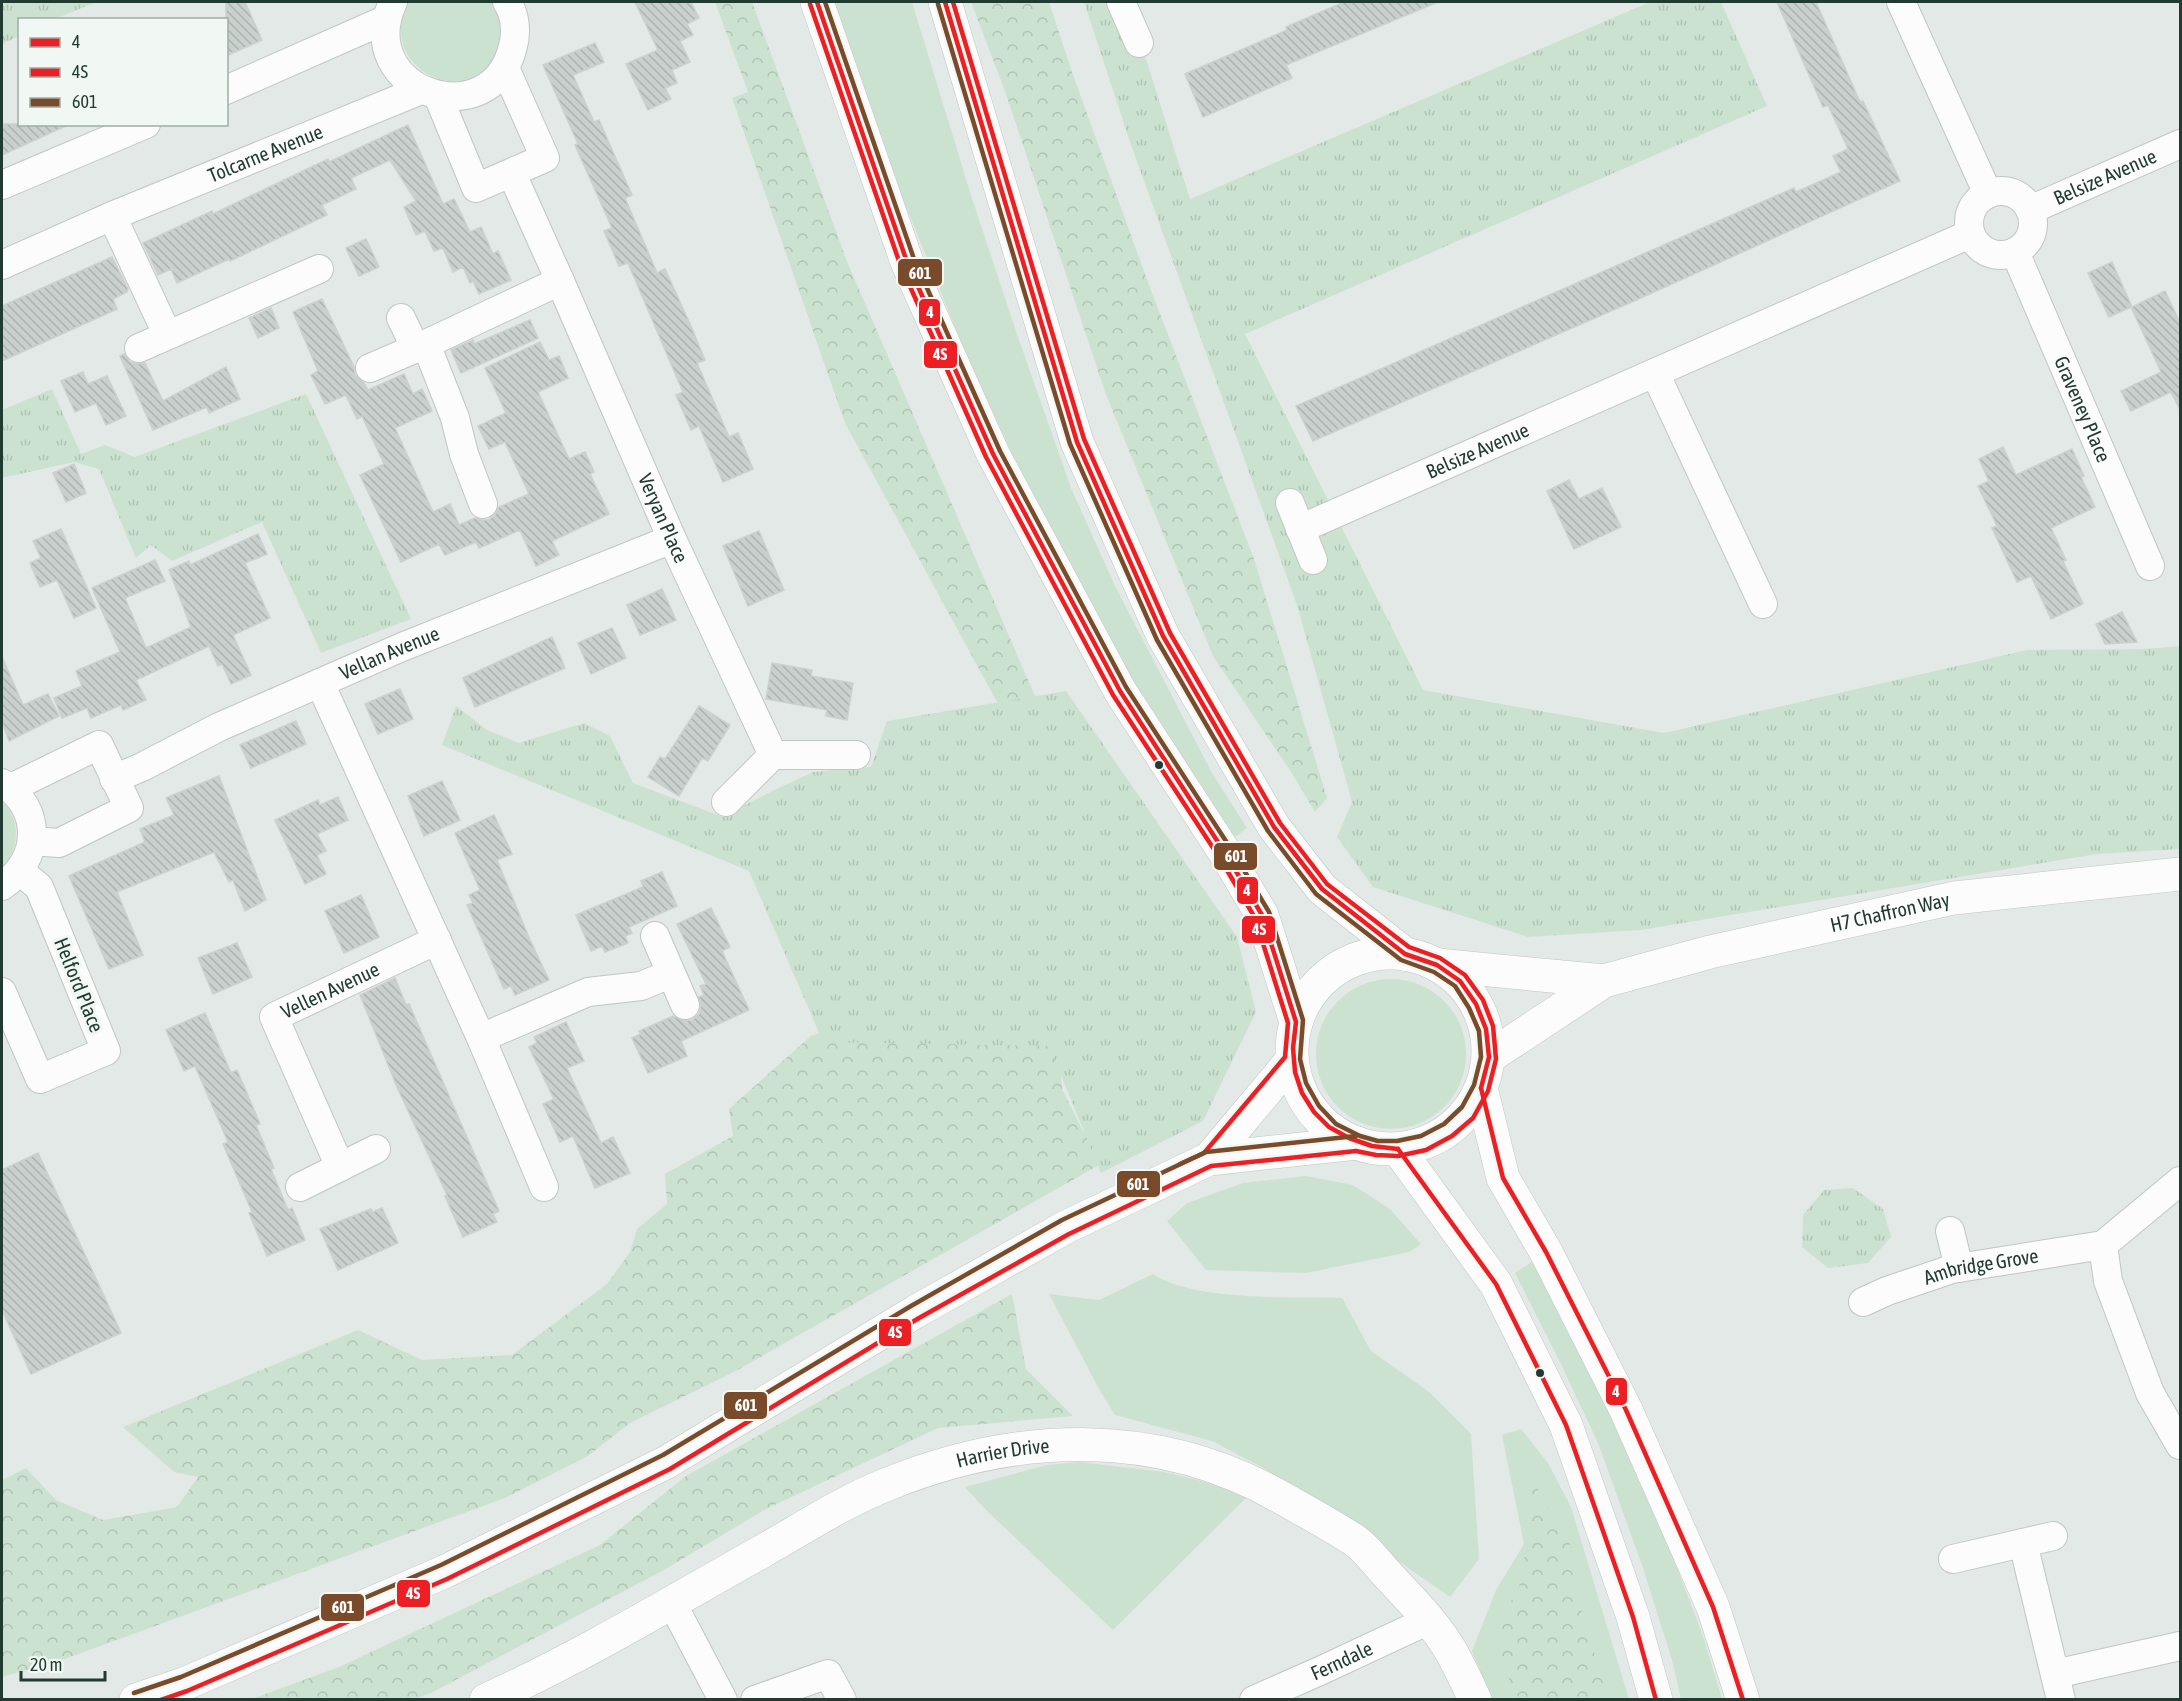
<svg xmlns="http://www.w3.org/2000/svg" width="2182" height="1701" font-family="'Asap Condensed',sans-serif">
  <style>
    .green { fill: #cce2d1 }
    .forest { fill: url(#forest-crowns) }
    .park { fill: url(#park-tufts) }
    .building { fill: url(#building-back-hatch); stroke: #ccd1cf; stroke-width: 1.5 }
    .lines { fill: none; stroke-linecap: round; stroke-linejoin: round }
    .minor-casing { stroke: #c0c6c3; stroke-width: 30 }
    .tertiary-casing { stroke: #c0c6c3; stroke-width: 34 }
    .secondary-casing { stroke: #bfc6c3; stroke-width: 34 }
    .minor { stroke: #fbfcfb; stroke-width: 28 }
    .tertiary { stroke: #fbfcfb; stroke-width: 33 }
    .secondary { stroke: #fbfcfb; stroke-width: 33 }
    .bus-1-casing { stroke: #f1f8f4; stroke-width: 9 }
    .bus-2-casing { stroke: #f1f8f4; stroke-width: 9 }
    .bus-3-casing { stroke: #f1f8f4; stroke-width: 9 }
    .bus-1 { stroke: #ec1f25; stroke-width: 4.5 }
    .bus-2 { stroke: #ec1f25; stroke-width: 4.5 }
    .bus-3 { stroke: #7a4b2a; stroke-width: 4.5 }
    .bus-dot { fill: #223b32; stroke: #f1f8f4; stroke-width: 2 }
    .labels { text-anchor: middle; stroke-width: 6; stroke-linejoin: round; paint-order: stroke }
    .street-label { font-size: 20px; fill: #223b32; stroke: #f1f8f4 }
    .line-badge { stroke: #f1f8f4; stroke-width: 2 }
    .badge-label { font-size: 16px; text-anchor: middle; font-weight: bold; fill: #fff }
  </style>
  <defs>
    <pattern id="forest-crowns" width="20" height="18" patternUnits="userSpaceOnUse" patternTransform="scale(1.5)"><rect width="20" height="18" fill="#cce2d1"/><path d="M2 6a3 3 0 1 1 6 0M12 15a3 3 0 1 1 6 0" fill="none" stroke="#afc3b4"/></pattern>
    <pattern id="park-tufts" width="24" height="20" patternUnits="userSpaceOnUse" patternTransform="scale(1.5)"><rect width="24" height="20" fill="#cce2d1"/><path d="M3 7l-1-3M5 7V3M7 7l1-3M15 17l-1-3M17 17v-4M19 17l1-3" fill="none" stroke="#afc3b4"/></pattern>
    <pattern id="building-back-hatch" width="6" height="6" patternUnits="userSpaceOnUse" patternTransform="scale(1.5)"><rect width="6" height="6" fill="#cad0cd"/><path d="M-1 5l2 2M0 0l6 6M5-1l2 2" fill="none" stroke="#adb4b0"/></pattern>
  </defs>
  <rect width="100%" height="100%" fill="#e3e9e6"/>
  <g class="green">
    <path d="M409 2H495C498 10 504 23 504 32 504 37 499 45 497 49 495 54 493 62 489 66 452 107 376 59 409 2Z"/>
    <polygon points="826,2 912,2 969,189 1018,337 1071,488 1115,586 1212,773 1247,828 1229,842 1137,692 1035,504 964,349 871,121"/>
    <path d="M2 801C20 818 21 849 2 866Z"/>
    <circle cx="1391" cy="1054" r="75"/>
    <polygon points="1306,1176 1353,1185 1390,1209 1421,1244 1409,1252 1306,1273 1206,1270 1167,1221 1187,1203 1243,1183"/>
    <polygon points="1533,1261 1576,1334 1666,1539 1703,1636 1722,1699 1681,1699 1672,1660 1643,1568 1598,1443 1560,1362 1515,1273"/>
    <path d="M1153 1274C1196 1302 1290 1296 1342 1298L1371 1351 1428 1391 1471 1434 1479 1559 1450 1597 1267 1470 1212 1441 1115 1415 1099 1389 1049 1294 1099 1300Z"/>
    <polygon points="1521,1429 1548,1463 1571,1507 1629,1699 1491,1699 1472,1651 1496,1590 1524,1544 1502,1435"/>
    <polygon points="1080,1462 1164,1472 1218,1485 1248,1496 1113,1630 987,1511 965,1487 1047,1465"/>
  </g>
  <g class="forest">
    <polygon points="715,2 752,2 848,264 1054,740 1076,847 845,423 732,98 748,92"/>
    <polygon points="971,2 1049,2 1072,72 1149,285 1254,559 1327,798 1315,812 1293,775 1213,656 1105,392 1006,94"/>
    <polygon points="878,1012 1059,1037 1062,1089 1083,1131 1106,1161 734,1372 630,1423 588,1456 505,1498 62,1660 2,1677 2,1480 26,1468 56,1500 103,1520 177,1507 198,1477 174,1472 123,1427 358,1330 422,1360 512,1355 607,1284 630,1252 637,1229 667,1204 665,1174 733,1136 729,1109 811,1036"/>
    <polygon points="1012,1294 1026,1369 1073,1416 938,1428 764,1510 664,1570 429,1694 414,1699 252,1699 339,1667 600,1545 686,1476"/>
    <polygon points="1527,1469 1544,1501 1572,1548 1578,1599 1608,1699 1519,1699 1508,1677 1495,1631 1519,1587 1531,1522"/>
  </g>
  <g class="park">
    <polygon points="2,2 96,2 55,19 20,20 19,36 2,44"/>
    <polygon points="1084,2 1125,2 1147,62 1190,199 1650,2 1721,2 1767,106 1245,334 1423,690 1664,733 2027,650 2144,649 2180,646 2180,849 2097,854 1641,930 1528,937 1373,887 1337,837 1352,802 1297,605 1131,145"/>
    <polygon points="52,389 81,454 105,445 135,457 306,394 411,619 321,653 262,522 172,561 151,545 136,558 99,469 74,462 2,478 2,410"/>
    <polygon points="1066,691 1237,937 1256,1012 1203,1121 1101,1173 1049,1046 823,1042 749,871 442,745 456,706 487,730 519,743 584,723 610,736 633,783 723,817 766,794 813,772 871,767 887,721"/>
    <polygon points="1853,1188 1883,1209 1891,1237 1868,1263 1828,1268 1802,1247 1803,1215 1824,1190"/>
  </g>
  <g class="building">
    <polygon points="226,2 245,2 262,40 226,56"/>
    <polygon points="635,2 691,2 699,18 687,24 693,35 680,41 690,62 672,70 677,83 665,88 671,99 648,110 626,64 658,50"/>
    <polygon points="1344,2 1438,2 1286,65 1292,78 1203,117 1185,74 1287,30 1286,27"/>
    <polygon points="1777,2 1816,2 1860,102 1863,101 1900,181 1634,301 1313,441 1296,406 1794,188 1796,192 1841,172 1833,156 1848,149 1828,105 1823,107"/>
    <polygon points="595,43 604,62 573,75 594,122 599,120 632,195 625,198 657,273 665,269 690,324 705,360 697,363 729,437 738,433 753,469 723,482 699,426 691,430 676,395 683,392 628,263 619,266 604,231 612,228 575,145 578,144 543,65"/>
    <polygon points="2,124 70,124 2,155"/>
    <polygon points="408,125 443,204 454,199 470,232 481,227 493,254 498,251 511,280 479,294 473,281 470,283 463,267 453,272 443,248 434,251 425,231 416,235 404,207 416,201 390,160 351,178 356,189 322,205 327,215 230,261 229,259 177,283 171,269 158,275 143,243 212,211 213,214 328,159 329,162"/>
    <polygon points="366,239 379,267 359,276 346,248"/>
    <polygon points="112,257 128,289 127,292 113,299 117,309 2,361 2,306"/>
    <polygon points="2112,262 2132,307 2165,291 2181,325 2181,412 2171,392 2131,411 2121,391 2161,372 2131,307 2109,317 2088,273"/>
    <polygon points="322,299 354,367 355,375 364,383 368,390 404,374 413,394 422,389 432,411 395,428 433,512 450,504 459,525 475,518 481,520 488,520 495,515 499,507 529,494 505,442 489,449 478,426 506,413 485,368 540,342 549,360 559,356 568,378 538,392 569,459 585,452 594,472 590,474 609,514 552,541 559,555 536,566 520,530 479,548 476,542 445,555 439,544 401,562 360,475 384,464 362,416 357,419 346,395 325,404 311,375 318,371 293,312"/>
    <polygon points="271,308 279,328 258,338 249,318"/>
    <polygon points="530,320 538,338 461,373 451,350 473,340 474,344"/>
    <polygon points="124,354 130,362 137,364 145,363 163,401 226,367 240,399 209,413 207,407 153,430 120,356"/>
    <polygon points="83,372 88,384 107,376 126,416 106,425 96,403 75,412 61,381"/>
    <polygon points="2003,447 2016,475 2072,449 2084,476 2081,477 2095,507 2051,528 2066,560 2063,561 2083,604 2051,619 2031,576 2017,582 1992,528 1997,526 1978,486 1989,481 1979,459"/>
    <polygon points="74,464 86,493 66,502 53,473"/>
    <polygon points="1569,480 1579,499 1602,488 1621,527 1574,549 1547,491"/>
    <polygon points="61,529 96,608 74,618 57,580 40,587 30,563 41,558 33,541"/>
    <polygon points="759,531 784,590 748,606 723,546"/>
    <polygon points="258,534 267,554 245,563 270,618 233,635 251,675 231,684 222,664 218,666 209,646 136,680 146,700 123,710 121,705 91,718 87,708 62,718 54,698 82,686 76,671 120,652 92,588 155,560 165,581 125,598 146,648 191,627 169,570 189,561 190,565"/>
    <polygon points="662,589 676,620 640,635 627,605"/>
    <polygon points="2122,612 2137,642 2105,644 2096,624"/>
    <polygon points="612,628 626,658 591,674 578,643"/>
    <polygon points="552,637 565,668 475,707 463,678"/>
    <polygon points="2,657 23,705 48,694 59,716 9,741 2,721"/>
    <polygon points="772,663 812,670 811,676 853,683 847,720 826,716 827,710 766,699"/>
    <polygon points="400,689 413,719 378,734 365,704"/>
    <polygon points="699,706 730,725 708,761 702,758 679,796 648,777 660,757 665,759"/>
    <polygon points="296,721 306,744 251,768 240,745"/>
    <polygon points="219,776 266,900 245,911 233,880 229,882 214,852 117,892 143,955 109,969 69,876 145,842 140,829 174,815 166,798"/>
    <polygon points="442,781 460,820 424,836 408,796"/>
    <polygon points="338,797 348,820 317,834 326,851 317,855 326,874 305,884 275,820 318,800 320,805"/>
    <polygon points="494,815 512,854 497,860 530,940 549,980 515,995 511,986 504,989 467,905 473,903 469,895 480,890 455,833"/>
    <polygon points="662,872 677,906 629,927 632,933 625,936 628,943 605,952 602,946 591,951 576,915 643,887 641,881"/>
    <polygon points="361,895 379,937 344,953 325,911"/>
    <polygon points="711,908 730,947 722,951 749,1010 681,1041 687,1056 648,1073 632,1038 641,1034 639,1031 673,1016 684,1021 692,1020 699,1014 701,1006 699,997 704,995 700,986 706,984 677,924"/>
    <polygon points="237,943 252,977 213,994 198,958"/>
    <polygon points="395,978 406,1005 409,1004 499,1211 493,1214 497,1222 463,1237 445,1196 447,1195 397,1087 360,995"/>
    <polygon points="205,1013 231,1073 237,1070 260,1124 256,1125 274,1168 271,1169 288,1210 292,1208 305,1240 267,1256 249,1213 252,1212 223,1144 228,1142 195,1066 184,1071 166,1030"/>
    <polygon points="566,1022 584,1061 567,1068 601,1143 613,1137 630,1173 595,1188 573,1136 560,1142 543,1104 554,1099 529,1047 537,1043 534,1037"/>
    <polygon points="38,1153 121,1333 31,1374 2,1310 2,1170"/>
    <polygon points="382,1208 398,1243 338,1270 320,1229 371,1209 373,1212"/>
  </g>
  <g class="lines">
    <g class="minor-casing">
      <g id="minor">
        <path d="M393 2C352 92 492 138 513 46 517 32 515 14 507 2"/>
        <polyline points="1121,2 1139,43"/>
        <polyline points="1901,2 1988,194"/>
        <polyline points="226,90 387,19"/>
        <polyline points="438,96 476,188 545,158 505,68"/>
        <path id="s1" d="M512 174 560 281 672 539 773 755"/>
        <polyline points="2,185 146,124"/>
        <circle cx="2001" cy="223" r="32"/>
        <path id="s2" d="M2030 210 2180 144"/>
        <polyline points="112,216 167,334"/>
        <path id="s3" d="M2015 252 2150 566"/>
        <path id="s4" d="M2 265 112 216 421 90"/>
        <polyline points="401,318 416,349"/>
        <polyline points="426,344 455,418 464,454 483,504"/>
        <polyline points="139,348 319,269"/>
        <polyline points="370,368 426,344 560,281"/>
        <polyline points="1655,373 1763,604"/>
        <polyline points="1290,503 1313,560"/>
        <path id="s5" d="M1300 529 1970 234"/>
        <polyline points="320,683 481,1038 544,1187"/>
        <path id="s6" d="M114 779 142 767 219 727 402 647 672 539"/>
        <path d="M2 783C43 808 41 860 2 886"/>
        <polyline points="11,788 99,745 129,808 59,843 32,841"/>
        <polyline points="726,802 773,755 856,755"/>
        <polyline points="655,936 685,1005"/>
        <polyline points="2,992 40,1079 106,1051 39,887 20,871"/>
        <polyline points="481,1038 588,992 641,986 670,974"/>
        <path id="s7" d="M340 1167 274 1017 437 940"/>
        <polyline points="300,1187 376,1149"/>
        <polyline points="1950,1231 1959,1268"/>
        <polyline points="2103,1245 2108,1281 2150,1393 2180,1445"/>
        <path id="s8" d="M1863 1302 1887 1291 1952 1269 2103 1245 2180 1181"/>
        <polyline points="2023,1543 2061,1700"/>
        <polyline points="1953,1559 2053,1536"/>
        <polyline points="672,1603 723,1700"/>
        <polyline points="2055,1674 2180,1646"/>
        <polyline points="755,1700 828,1674 842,1700"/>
        <path id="s9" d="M1254 1700 1322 1670 1429 1620"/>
      </g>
    </g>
    <g class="tertiary-casing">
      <g id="tertiary">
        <polyline points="1437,965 1604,981"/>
        <path id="s10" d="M1489 1057 1604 981 1710 952 1954 898 2180 874"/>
        <polyline points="1209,1159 1292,1060"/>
        <polyline points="136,1700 184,1684 444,1572 667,1462 915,1312 1066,1227 1209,1159 1357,1143"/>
        <path id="s11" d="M486 1700C581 1657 670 1603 761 1552 802 1529 844 1501 888 1484 1019 1431 1160 1427 1284 1499 1307 1512 1331 1525 1354 1540 1366 1548 1376 1562 1386 1573 1409 1598 1435 1623 1452 1653 1460 1668 1468 1684 1475 1700"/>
      </g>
    </g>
    <g class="secondary-casing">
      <g id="secondary">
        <polyline points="817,2 907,262 993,454 1120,691 1227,856 1262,915 1296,1022"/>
        <polyline points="945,2 1077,442 1163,636 1274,827 1322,889 1405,954"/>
        <circle cx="1390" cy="1051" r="98"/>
        <polyline points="1481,1088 1503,1178 1546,1252 1626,1410 1713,1607 1743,1700"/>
        <polyline points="1398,1149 1496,1284 1566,1425 1633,1617 1656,1700"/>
      </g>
    </g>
    <use href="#minor" class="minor"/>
    <use href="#tertiary" class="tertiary"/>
    <use href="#secondary" class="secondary"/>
    <g class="bus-1-casing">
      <g id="bus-1">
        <polyline points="817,2 907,262 993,454 1120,691 1227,856 1262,915 1296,1022 1293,1048 1295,1072 1302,1093 1314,1112 1329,1127 1349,1138 1372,1146 1398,1149"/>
        <polyline points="945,2 1077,442 1163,636 1274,827 1322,889 1405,954 1437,965 1460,981 1476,1004 1486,1029 1489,1057 1481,1088"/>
        <polyline points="1481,1088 1503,1178 1546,1252 1626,1410 1713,1607 1743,1700"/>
        <polyline points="1398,1149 1496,1284 1566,1425 1633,1617 1656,1700"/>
      </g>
    </g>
    <g class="bus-2-casing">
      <g id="bus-2">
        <polyline points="810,4 900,264 986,457 1113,695 1221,860 1255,918 1288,1023 1285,1057 1204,1153 1180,1164"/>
        <polyline points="161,1700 187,1691 447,1579 670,1469 919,1318 1069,1234 1211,1166 1356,1151 1376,1155 1398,1156 1426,1150 1452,1136 1473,1118 1488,1091 1496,1059 1493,1026 1483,1000 1465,975 1440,958 1409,947 1327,884 1280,823 1170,633 1084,439 953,2"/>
      </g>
    </g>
    <g class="bus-3-casing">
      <g id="bus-3">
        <polyline points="825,2 914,259 1000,451 1126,687 1233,852 1269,912 1303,1020 1300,1059 1306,1083 1319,1106 1336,1124 1360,1136 1378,1141 1397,1141 1421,1136 1444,1124 1462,1107 1474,1085 1481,1057 1479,1031 1469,1008 1455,986 1434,972 1401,960 1316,894 1268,831 1157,640 1070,444 938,4"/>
        <polyline points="134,1693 181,1677 441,1565 663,1455 911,1306 1062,1220 1206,1152 1356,1136"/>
      </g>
    </g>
    <use href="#bus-1" class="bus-1"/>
    <use href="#bus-2" class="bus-2"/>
    <use href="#bus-3" class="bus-3"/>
  </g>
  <g class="bus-dot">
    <circle cx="1159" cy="765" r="5"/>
    <circle cx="1540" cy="1373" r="5"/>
  </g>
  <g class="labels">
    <g class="street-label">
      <text dy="7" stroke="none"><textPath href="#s4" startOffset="286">Tolcarne Avenue</textPath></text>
      <text dy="7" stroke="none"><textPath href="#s2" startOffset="82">Belsize Avenue</textPath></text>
      <text dy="7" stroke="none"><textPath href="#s3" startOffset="171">Graveney Place</textPath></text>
      <text dy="7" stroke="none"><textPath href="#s5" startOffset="194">Belsize Avenue</textPath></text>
      <text dy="7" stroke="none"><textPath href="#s1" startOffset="376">Veryan Place</textPath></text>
      <text dy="7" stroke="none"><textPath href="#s6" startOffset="303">Vellan Avenue</textPath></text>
      <text dy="7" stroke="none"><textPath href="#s10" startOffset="432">H7 Chaffron Way</textPath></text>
      <text transform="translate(79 985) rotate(68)" y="7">Helford Place</text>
      <text dy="7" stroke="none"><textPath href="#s7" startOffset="226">Vellen Avenue</textPath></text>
      <text dy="7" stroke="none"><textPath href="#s8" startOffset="124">Ambridge Grove</textPath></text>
      <text dy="7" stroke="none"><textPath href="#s11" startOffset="576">Harrier Drive</textPath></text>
      <text dy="7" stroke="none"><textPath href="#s9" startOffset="96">Ferndale</textPath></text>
    </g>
  </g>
  <g class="line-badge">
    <rect x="897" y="258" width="46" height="29" rx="6" fill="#7a4b2a"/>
    <rect x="918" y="298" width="23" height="29" rx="6" fill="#ec1f25"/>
    <rect x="923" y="340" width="35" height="29" rx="6" fill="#ec1f25"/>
    <rect x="1213" y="842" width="45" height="29" rx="6" fill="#7a4b2a"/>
    <rect x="1236" y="876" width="23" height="29" rx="6" fill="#ec1f25"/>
    <rect x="1241" y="915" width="35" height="29" rx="6" fill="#ec1f25"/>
    <rect x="1116" y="1170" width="45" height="28" rx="6" fill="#7a4b2a"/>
    <rect x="878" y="1318" width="34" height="29" rx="6" fill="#ec1f25"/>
    <rect x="1605" y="1377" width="23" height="29" rx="6" fill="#ec1f25"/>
    <rect x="723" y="1391" width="45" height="29" rx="6" fill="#7a4b2a"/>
    <rect x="396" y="1579" width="35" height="29" rx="6" fill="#ec1f25"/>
    <rect x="320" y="1593" width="45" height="29" rx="6" fill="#7a4b2a"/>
  </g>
  <g class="badge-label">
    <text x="920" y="279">601</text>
    <text x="930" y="318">4</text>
    <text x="940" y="360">4S</text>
    <text x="1236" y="862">601</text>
    <text x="1247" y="896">4</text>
    <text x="1259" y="935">4S</text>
    <text x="1138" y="1190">601</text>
    <text x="895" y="1338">4S</text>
    <text x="1616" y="1397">4</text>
    <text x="746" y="1411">601</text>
    <text x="413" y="1599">4S</text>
    <text x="343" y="1613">601</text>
  </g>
  <rect width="2182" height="1701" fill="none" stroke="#223b32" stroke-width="6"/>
  <rect x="18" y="18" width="210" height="108" fill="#f1f8f4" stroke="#9eaca6" stroke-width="1.5"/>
  <rect x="30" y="38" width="30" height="9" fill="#ec1f25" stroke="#9eaca6" stroke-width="1.5"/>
  <text x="72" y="48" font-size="18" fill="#223b32">4</text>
  <rect x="30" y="68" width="30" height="9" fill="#ec1f25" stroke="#9eaca6" stroke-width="1.5"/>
  <text x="72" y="78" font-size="18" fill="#223b32">4S</text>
  <rect x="30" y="98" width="30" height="9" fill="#7a4b2a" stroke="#9eaca6" stroke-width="1.5"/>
  <text x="72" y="108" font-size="18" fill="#223b32">601</text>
  <path d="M21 1671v9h84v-9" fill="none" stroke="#223b32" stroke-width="3"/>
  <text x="30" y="1671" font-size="18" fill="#223b32" stroke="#f1f8f4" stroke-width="4.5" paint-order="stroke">20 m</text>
</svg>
